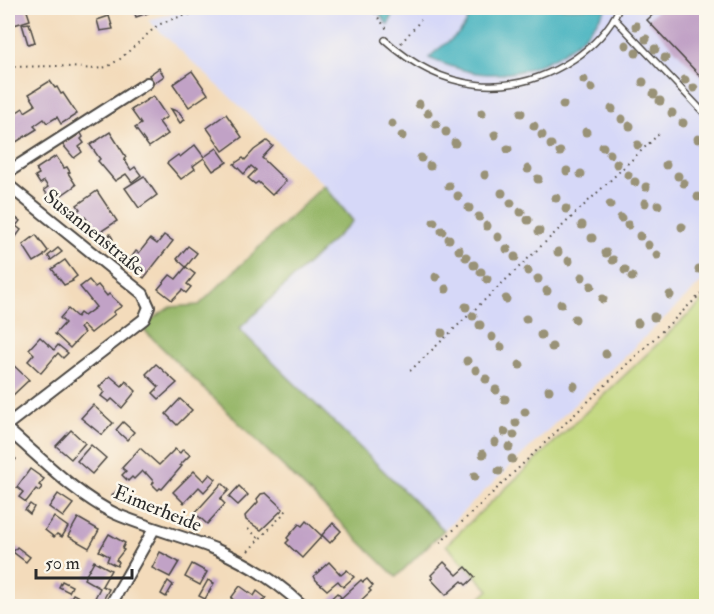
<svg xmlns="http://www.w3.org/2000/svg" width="714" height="614" font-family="'IM FELL Double Pica',serif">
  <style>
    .built { fill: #d6d8f8 }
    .green { fill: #c0d67a; stroke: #768052; stroke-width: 1.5 }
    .forest { fill: #98b76a; stroke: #62714a; stroke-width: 1.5 }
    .water { fill: #44b2bf; stroke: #386e75; stroke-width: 1.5 }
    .building { fill: #c1a2c6 }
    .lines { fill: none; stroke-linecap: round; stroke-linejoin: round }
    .lane-casing { stroke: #494541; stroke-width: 8 }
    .street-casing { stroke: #494541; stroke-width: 14 }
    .path { stroke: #494541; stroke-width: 2; stroke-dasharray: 1.5 4.5; stroke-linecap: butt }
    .lane { stroke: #fff; stroke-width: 5 }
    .street { stroke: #fff; stroke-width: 10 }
    .tree { fill: #999277 }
    .labels { text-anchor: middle; stroke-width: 5; stroke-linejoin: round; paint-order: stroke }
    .street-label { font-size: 20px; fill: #2b2b2b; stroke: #fbf7ec }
  </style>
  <rect width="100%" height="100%" fill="#fbf7ec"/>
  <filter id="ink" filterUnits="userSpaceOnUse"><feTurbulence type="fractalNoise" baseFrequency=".0167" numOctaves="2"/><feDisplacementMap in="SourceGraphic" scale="12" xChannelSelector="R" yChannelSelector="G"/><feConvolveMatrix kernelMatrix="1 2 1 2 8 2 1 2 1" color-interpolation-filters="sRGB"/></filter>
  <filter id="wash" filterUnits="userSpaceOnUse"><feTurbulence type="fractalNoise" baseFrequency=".008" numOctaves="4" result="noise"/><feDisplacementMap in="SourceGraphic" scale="24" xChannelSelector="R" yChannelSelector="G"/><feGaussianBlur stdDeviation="1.35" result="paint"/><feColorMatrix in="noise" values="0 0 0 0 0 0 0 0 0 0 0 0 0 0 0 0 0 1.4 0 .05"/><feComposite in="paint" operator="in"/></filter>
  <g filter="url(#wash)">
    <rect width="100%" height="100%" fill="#f3dbbb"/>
    <polygon class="built" points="194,8 706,8 706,278 444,530 238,329 353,220 324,185 148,20"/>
    <polygon class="green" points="706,298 706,606 472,606 489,590 446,545"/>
    <polygon class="forest" points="324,185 353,221 239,329 444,530 396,577 141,327 170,307 199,305"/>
    <g class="water">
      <polygon points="375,8 393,8 392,17 388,25"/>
      <path d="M468 8H606C582 48 535 76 487 74 467 73 448 66 429 58 442 42 472 34 468 8Z"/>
    </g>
    <g id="blocks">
      <g class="building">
        <polygon points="8,8 26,8 30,20 14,25 11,14 8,15"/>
        <polygon points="133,8 147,8 148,13 136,17"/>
        <polygon points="660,8 706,8 706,82 647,20"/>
        <polygon points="109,16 113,29 100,31 97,20"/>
        <polygon points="29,23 35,42 28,44 22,24"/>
        <polygon points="159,68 164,76 154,83 149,75"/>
        <polygon points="192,71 208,94 189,107 173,84"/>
        <polygon points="50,81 55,88 57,87 61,94 63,93 77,114 61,124 57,117 47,123 44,119 34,126 37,129 13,144 8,135 8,118 23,108 25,112 36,105 29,94"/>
        <polygon points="153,96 167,117 159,122 168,134 149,147 135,128 141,124 131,110"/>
        <polygon points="171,109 179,112 185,120 180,123"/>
        <polygon points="226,114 242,137 223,151 207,128"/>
        <polygon points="110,132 126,157 124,159 131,170 135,167 141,175 132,182 126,174 115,181 98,161 100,159 90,145"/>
        <polygon points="81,133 83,137 81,139 84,143 79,147 82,152 74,158 63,145"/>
        <polygon points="267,141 273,146 262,158 286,181 272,195 258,182 255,184 248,178 256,170 251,166 244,174 234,164 243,158 245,160 254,150"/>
        <polygon points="195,145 204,157 217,148 227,162 213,171 204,158 193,166 195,169 181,179 167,163 178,155 180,157"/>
        <polygon points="56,156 64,168 67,167 70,172 68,173 76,185 56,199 53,195 49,197 44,190 48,187 44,181 40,184 35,176 39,174 36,169"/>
        <polygon points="144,176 157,195 139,208 125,188"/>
        <polygon points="97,191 117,221 97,234 94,230 90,233 85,225 89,222 85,217 81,220 76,212 80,209 77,205"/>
        <polygon points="8,212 20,221 16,226 21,230 15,238 8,231"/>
        <polygon points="110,234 113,239 103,245 100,240"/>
        <polygon points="36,235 48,251 44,255 44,256 34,262 23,245"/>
        <polygon points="164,235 173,241 144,278 129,266 134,260 131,258 136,251 139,253 150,239 157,244"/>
        <polygon points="188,246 197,253 186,267 177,259"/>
        <polygon points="58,248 62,252 51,260 48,256"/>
        <polygon points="65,260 77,276 72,280 73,281 64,285 52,269"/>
        <polygon points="186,267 195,274 187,284 191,287 186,293 182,290 172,300 158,289 170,275 176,279"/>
        <polygon points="89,280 95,287 98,285 107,296 109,294 122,306 113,312 115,314 91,333 83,325 80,328 84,333 70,348 55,334 65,323 60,318 68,309 77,317 80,313 84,316 96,307 80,287"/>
        <polygon points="40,337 54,350 58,345 68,353 63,358 58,353 41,373 28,361 34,354 29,349"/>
        <polygon points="10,362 29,380 11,397 8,394 8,364"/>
        <polygon points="156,364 177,383 159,399 153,393 159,387 146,374"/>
        <polygon points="110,376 122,386 126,381 136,391 122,408 112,399 109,402 101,396 104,392 99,387"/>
        <polygon points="180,399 192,410 177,425 166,414"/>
        <polygon points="93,405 113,423 102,435 81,418"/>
        <polygon points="123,422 134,432 127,440 116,430"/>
        <polygon points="71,430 85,443 71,459 56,446"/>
        <polygon points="91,445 106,458 92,474 77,461"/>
        <polygon points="140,448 159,465 175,449 180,453 183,449 190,455 180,465 182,466 162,489 160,488 158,490 152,484 154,482 146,473 145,474 142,471 134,479 132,477 128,481 122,475 126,471 122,468"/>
        <polygon points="8,452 16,459 8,470"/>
        <polygon points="30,469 44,479 39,485 42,487 39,491 36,489 26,502 19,497 23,492 17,487"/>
        <polygon points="194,471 204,481 210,474 216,479 204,492 199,487 184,503 173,492"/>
        <polygon points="222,483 229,490 220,499 225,504 207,524 195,513"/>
        <polygon points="239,486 248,495 238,505 229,497"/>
        <polygon points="120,487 124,491 116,500 112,496"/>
        <polygon points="266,493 283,509 261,530 246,520 245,516 258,502 257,499 261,494"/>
        <polygon points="58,494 73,504 63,517 49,507"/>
        <polygon points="30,504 34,507 30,514 25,510"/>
        <polygon points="54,517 68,527 62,537 57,534 54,537 45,530"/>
        <polygon points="78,518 99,530 89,548 68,536"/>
        <polygon points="306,521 322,536 302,558 286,543 289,540 287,538 299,524 302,526"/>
        <polygon points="333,523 341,531 330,543 322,535"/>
        <polygon points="109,534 125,543 122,549 124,550 116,560 119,562 117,566 107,561 109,556 99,551"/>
        <polygon points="17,547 30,557 26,562 13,552"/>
        <polygon points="160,552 179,562 170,577 152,568"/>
        <polygon points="94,561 111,570 102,586 109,589 102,602 95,598 100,588 84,579"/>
        <polygon points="329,562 341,575 347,570 354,577 343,587 338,581 327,590 316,580 314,576"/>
        <polygon points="444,562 457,575 466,567 475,577 466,585 462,581 446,595 431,579 433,578 431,575"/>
        <polygon points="192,564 207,572 200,585 185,577"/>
        <polygon points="367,579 373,586 369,589 371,591 355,606 343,606 338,601 361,580 363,582"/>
        <polygon points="208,580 214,583 205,599 199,596"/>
        <polygon points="62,581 72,586 69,592 59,587"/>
        <polygon points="168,581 173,585 166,597 161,594"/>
        <polygon points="240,586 254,596 257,591 266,598 258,606 236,606 238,603 231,598"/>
        <polygon points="337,593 341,597 337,602 340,604 337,606 327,606 325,604"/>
        <polygon points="73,594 90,603 88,606 66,606"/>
      </g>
    </g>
  </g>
  <g filter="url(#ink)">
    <use href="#blocks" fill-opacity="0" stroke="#494541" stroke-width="1.5"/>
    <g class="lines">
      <g class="lane-casing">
        <g id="lane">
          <polyline points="614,18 706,115"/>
          <path d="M385 40C441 91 510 101 574 59 592 47 611 28 619 8"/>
        </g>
      </g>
      <g class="street-casing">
        <g id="street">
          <polyline points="8,172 147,83"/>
          <polyline points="8,185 143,294 149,307 144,319 8,424"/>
          <path d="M8 430C41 458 77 496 116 514 148 528 183 536 215 549 247 563 279 583 303 606"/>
          <polyline points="110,606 154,529"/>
        </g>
      </g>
      <g class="path">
        <polyline points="371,8 389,32"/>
        <polyline points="401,43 421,20"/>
        <polyline points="8,67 58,66 95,69 107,67 120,59 158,25 175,18 218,8"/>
        <polyline points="410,371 661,132"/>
        <polyline points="248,529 259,538"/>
        <polyline points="440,543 706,289"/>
        <polyline points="248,551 287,510"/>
      </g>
      <use href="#lane" class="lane"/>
      <use href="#street" class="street"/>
    </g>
    <g class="tree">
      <circle cx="636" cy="26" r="4.5"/>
      <circle cx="646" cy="39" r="4.5"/>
      <circle cx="626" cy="45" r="4.5"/>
      <circle cx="655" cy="49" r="4.5"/>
      <circle cx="636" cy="53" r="4.5"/>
      <circle cx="665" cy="58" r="4.5"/>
      <circle cx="584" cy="80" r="4.5"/>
      <circle cx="685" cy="80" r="4.5"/>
      <circle cx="643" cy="82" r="4.5"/>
      <circle cx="592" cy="88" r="4.5"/>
      <circle cx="694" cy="88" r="4.5"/>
      <circle cx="654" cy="94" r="4.5"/>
      <circle cx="660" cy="101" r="4.5"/>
      <circle cx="419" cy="104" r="4.5"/>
      <circle cx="563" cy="105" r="4.5"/>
      <circle cx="612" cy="109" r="4.5"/>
      <circle cx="428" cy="113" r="4.5"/>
      <circle cx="482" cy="113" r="4.5"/>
      <circle cx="521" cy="113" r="4.5"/>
      <circle cx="672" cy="113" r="4.5"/>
      <circle cx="622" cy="119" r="4.5"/>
      <circle cx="683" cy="123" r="4.5"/>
      <circle cx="392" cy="124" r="4.5"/>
      <circle cx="436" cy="124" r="4.5"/>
      <circle cx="534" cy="126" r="4.5"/>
      <circle cx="630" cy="126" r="4.5"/>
      <circle cx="446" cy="132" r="4.5"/>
      <circle cx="586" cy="132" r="4.5"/>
      <circle cx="495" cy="135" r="4.5"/>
      <circle cx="542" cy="135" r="4.5"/>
      <circle cx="402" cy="136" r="4.5"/>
      <circle cx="698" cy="139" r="4.5"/>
      <circle cx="455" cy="143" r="4.5"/>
      <circle cx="551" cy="145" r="4.5"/>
      <circle cx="638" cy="145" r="4.5"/>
      <circle cx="603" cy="147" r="4.5"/>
      <circle cx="508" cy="149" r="4.5"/>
      <circle cx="560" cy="152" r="4.5"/>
      <circle cx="610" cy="154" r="4.5"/>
      <circle cx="421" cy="158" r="4.5"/>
      <circle cx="617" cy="164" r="4.5"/>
      <circle cx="666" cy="165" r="4.5"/>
      <circle cx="430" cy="166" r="4.5"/>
      <circle cx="528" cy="169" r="4.5"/>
      <circle cx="567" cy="171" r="4.5"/>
      <circle cx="581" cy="174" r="4.5"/>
      <circle cx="485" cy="175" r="4.5"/>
      <circle cx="628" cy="175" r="4.5"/>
      <circle cx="678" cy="176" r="4.5"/>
      <circle cx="538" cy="179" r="4.5"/>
      <circle cx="635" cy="182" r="4.5"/>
      <circle cx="684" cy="183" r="4.5"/>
      <circle cx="449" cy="186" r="4.5"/>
      <circle cx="646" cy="187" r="4.5"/>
      <circle cx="502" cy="193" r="4.5"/>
      <circle cx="458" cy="196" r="4.5"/>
      <circle cx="698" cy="197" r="4.5"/>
      <circle cx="556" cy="198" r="4.5"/>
      <circle cx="511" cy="203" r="4.5"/>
      <circle cx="645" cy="203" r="4.5"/>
      <circle cx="610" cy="205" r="4.5"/>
      <circle cx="658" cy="205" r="4.5"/>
      <circle cx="469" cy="208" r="4.5"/>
      <circle cx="566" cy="209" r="4.5"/>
      <circle cx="521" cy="212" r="4.5"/>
      <circle cx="479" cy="217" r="4.5"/>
      <circle cx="621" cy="218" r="4.5"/>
      <circle cx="528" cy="220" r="4.5"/>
      <circle cx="434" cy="222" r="4.5"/>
      <circle cx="582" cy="225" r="4.5"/>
      <circle cx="628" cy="225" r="4.5"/>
      <circle cx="487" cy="226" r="4.5"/>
      <circle cx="682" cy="227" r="4.5"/>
      <circle cx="442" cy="231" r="4.5"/>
      <circle cx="539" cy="231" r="4.5"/>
      <circle cx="640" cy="236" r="4.5"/>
      <circle cx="498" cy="237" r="4.5"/>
      <circle cx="592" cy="238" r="4.5"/>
      <circle cx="449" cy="239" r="4.5"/>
      <circle cx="648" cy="245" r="4.5"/>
      <circle cx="507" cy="249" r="4.5"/>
      <circle cx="459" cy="250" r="4.5"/>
      <circle cx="558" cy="252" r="4.5"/>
      <circle cx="606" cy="253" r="4.5"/>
      <circle cx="657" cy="255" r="4.5"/>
      <circle cx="466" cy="257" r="4.5"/>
      <circle cx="515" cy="257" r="4.5"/>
      <circle cx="613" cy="260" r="4.5"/>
      <circle cx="569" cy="261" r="4.5"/>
      <circle cx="474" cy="265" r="4.5"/>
      <circle cx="699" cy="269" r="4.5"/>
      <circle cx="625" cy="270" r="4.5"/>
      <circle cx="528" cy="271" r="4.5"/>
      <circle cx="481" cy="272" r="4.5"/>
      <circle cx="436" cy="277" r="4.5"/>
      <circle cx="582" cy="277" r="4.5"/>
      <circle cx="632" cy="277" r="4.5"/>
      <circle cx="487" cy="279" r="4.5"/>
      <circle cx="538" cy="279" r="4.5"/>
      <circle cx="591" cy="286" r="4.5"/>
      <circle cx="446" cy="289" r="4.5"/>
      <circle cx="547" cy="291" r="4.5"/>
      <circle cx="670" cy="295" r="4.5"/>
      <circle cx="506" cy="299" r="4.5"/>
      <circle cx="603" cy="299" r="4.5"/>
      <circle cx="561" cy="304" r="4.5"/>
      <circle cx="466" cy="307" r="4.5"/>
      <circle cx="473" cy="316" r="4.5"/>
      <circle cx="654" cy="317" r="4.5"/>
      <circle cx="526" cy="319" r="4.5"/>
      <circle cx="575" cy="319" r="4.5"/>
      <circle cx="638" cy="323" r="4.5"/>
      <circle cx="480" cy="325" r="4.5"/>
      <circle cx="442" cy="333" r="4.5"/>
      <circle cx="541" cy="335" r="4.5"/>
      <circle cx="492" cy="337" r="4.5"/>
      <circle cx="501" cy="347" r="4.5"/>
      <circle cx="552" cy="347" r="4.5"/>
      <circle cx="606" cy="354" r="4.5"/>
      <circle cx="467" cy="361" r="4.5"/>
      <circle cx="520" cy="365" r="4.5"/>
      <circle cx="476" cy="370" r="4.5"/>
      <circle cx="486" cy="379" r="4.5"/>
      <circle cx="574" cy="386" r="4.5"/>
      <circle cx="496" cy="390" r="4.5"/>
      <circle cx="549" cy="390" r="4.5"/>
      <circle cx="505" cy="399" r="4.5"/>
      <circle cx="525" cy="412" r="4.5"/>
      <circle cx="516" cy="423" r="4.5"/>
      <circle cx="505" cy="432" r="4.5"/>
      <circle cx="514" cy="435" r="4.5"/>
      <circle cx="495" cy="442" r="4.5"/>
      <circle cx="509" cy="447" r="4.5"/>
      <circle cx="483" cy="454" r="4.5"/>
      <circle cx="512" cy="459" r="4.5"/>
      <circle cx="499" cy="471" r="4.5"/>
      <circle cx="475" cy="476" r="4.5"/>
    </g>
  </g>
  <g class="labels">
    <g class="street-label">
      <text transform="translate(95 232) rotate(39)" y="7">Susannenstraße</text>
      <text transform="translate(158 508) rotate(22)" y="7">Eimerheide</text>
    </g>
  </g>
  <rect width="714" height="614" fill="none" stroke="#fbf7ec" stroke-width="30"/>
  <path d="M36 569v9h96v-9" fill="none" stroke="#2b2b2b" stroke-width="3"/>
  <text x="45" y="569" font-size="18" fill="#2b2b2b" stroke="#fbf7ec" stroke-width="4.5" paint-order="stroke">50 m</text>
</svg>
